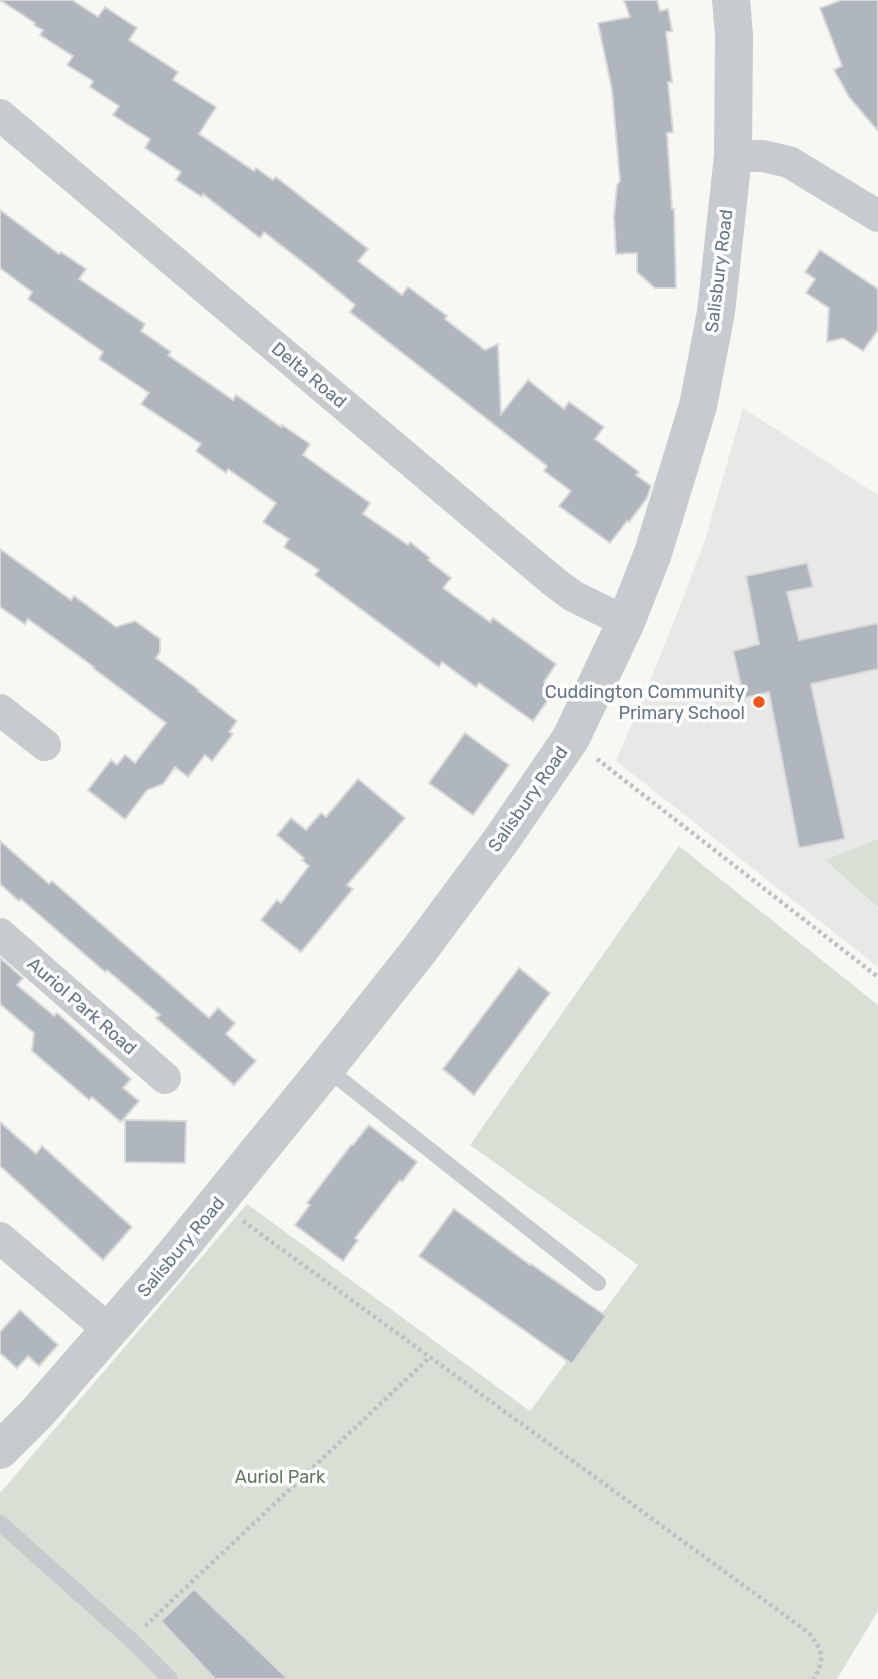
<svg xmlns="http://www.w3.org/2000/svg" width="878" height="1679" font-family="Rubik,sans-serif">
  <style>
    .built { fill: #e8e9e7 }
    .green { fill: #d8e0d5 }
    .building { fill: #afb6bd; stroke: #d9d9d7; stroke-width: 2 }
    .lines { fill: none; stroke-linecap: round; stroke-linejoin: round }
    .path { stroke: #bec1c3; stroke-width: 4.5; stroke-dasharray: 3.5 3.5; stroke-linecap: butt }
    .service { stroke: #c7cbce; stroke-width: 16 }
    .minor { stroke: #c7cbce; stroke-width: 32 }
    .tertiary { stroke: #c7cbce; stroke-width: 38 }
    .poi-dot { fill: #f25619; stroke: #fff; stroke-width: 2.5 }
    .labels { text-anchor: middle; stroke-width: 7; stroke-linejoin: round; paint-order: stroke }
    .street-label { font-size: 18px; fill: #647688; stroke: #fff }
    .poi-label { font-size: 18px; fill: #647688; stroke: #fff; text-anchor: end }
    .park-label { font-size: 18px; fill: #63795f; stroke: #fff }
  </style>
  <rect width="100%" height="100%" fill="#f7f8f4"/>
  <polygon class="built" points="743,408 878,495 878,967 616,761 666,642 704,543"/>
  <g class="green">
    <polygon points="878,839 878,907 825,860"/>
    <polygon points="679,846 878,1005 878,1611 837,1679 0,1679 0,1493 247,1204 530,1411 638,1265 470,1145"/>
  </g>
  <g class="building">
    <polygon points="0,0 72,0 98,17 105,7 137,28 129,40 178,72 173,80 216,107 199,134 254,171 256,168 273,180 276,177 368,249 358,261 402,295 408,287 447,316 445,319 485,350 498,344 501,414 528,380 564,409 569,402 604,427 595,439 639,472 636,475 651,486 647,498 629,522 627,521 610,543 559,506 571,491 544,471 547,466 350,312 355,305 314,271 264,232 260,238 203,194 202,197 176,180 181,172 145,148 150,139 113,115 119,106 90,87 93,81 67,65 73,56 40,35 43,30 34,25 35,23"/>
    <polygon points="624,0 657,0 660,11 668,9 672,31 666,32 672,82 668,82 673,132 667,133 672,209 674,209 676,288 655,288 637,272 637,253 616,254 614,217 617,185 620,181 612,90 598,23 630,17"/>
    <polygon points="842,0 878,0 878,131 849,97 834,70 842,66 820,8"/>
    <polygon points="0,210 59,254 61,252 86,269 79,279 145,324 141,331 171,352 168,355 233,400 236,395 281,427 282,425 310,444 303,455 370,503 363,514 408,545 410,542 430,558 428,560 451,578 443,588 490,622 493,618 556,664 544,682 555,690 533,721 479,683 476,687 442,662 439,667 315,575 319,570 284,547 289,539 263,522 276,503 228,469 226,473 196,451 201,444 141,404 149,393 99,359 103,352 28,299 32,292 0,268"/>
    <polygon points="820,250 878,289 878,330 863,351 843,338 827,342 829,308 806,293 815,279 805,272"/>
    <polygon points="0,549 71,600 74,596 116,627 135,621 160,639 160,652 156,658 199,690 198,691 237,721 229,732 233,734 212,761 205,755 188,777 175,767 163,784 147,790 125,819 88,790 111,760 117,765 125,755 135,763 166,723 93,668 94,667 28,619 25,624 0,607"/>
    <polygon points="807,563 813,587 787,592 799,640 878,623 878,669 811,684 845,839 799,848 769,692 744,698 733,651 759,644 746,576"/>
    <polygon points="465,733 509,765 473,815 429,783"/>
    <polygon points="358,779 405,818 347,885 353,889 301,952 261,920 277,900 281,903 309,866 302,860 304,858 277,835 291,818 306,830 321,813 326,817"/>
    <polygon points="0,841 49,884 52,881 209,1018 218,1008 235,1023 226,1034 256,1061 234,1085 156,1018 160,1015 107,970 105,972 21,899 19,901 0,884"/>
    <polygon points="0,958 23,978 17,985 54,1016 57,1013 131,1079 123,1088 139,1101 121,1122 92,1097 89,1100 32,1051 34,1033 0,1004"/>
    <polygon points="519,968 550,993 474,1095 443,1069"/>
    <polygon points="125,1120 186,1121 185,1163 125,1162"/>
    <polygon points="0,1122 36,1154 42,1146 132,1227 103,1260 0,1166"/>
    <polygon points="369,1125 417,1162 402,1182 400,1180 355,1238 358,1240 343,1261 295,1225 310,1205 307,1203 352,1144 353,1145"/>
    <polygon points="454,1209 530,1265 531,1264 606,1316 572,1364 419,1256"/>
    <polygon points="20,1310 58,1345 39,1366 28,1356 17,1368 0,1353 0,1332"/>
    <polygon points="194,1589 288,1679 215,1679 161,1621"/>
  </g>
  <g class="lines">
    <g class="path">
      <polyline points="597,759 878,977"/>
      <path d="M243 1221 809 1633C823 1651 825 1659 814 1679"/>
      <polyline points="145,1626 430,1357"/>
    </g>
    <g class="service">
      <polyline points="326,1068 598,1283"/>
      <polyline points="0,1523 130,1639 170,1679"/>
    </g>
    <g class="minor">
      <polyline points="0,115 553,581 573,596 626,622"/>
      <polyline points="733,156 763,156 789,162 878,216"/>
      <polyline points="0,710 45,745"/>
      <polyline points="0,934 165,1078"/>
      <polyline points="0,1238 109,1330"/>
    </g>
    <polyline class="tertiary" points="0,1450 37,1413 166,1265 326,1068 418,952 502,839 571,738 626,622 653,553 698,406 716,312 733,156 734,35 731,0"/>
  </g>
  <circle class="poi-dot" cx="759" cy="702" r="7"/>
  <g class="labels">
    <g class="street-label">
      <text transform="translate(719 271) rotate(-83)" y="6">Salisbury Road</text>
      <text transform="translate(309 375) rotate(40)" y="6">Delta Road</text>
      <text transform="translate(528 799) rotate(-55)" y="6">Salisbury Road</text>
      <text transform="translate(82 1006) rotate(41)" y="6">Auriol Park Road</text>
      <text transform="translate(181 1247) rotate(-50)" y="6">Salisbury Road</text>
    </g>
    <g class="poi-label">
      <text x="745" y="698">Cuddington Community<tspan x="745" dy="21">Primary School</tspan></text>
    </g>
    <g class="park-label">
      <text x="280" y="1483">Auriol Park</text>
    </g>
  </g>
</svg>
